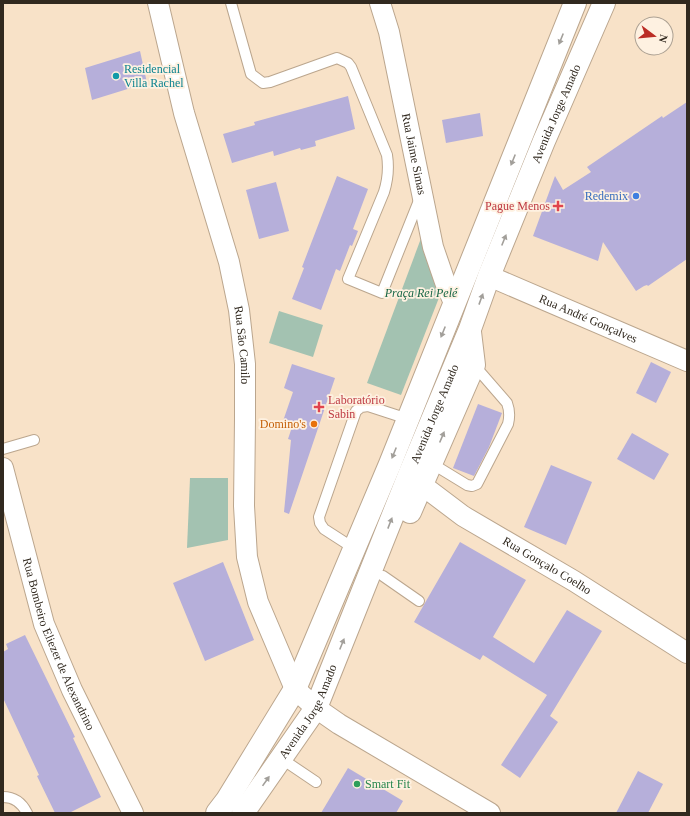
<svg xmlns="http://www.w3.org/2000/svg" width="690" height="816" font-family="'Times New Roman',serif">
  <style>
    .green { fill: #a3c2b1 }
    .building { fill: #b6afda }
    .lines { fill: none; stroke-linecap: round; stroke-linejoin: round }
    .lane-casing { stroke: #bba68e; stroke-width: 12 }
    .street-casing { stroke: #bba68e; stroke-width: 22 }
    .secondary-casing { stroke: #bba68e; stroke-width: 24 }
    .lane { stroke: #fff; stroke-width: 10 }
    .street { stroke: #fff; stroke-width: 20 }
    .secondary { stroke: #fff; stroke-width: 22 }
    .oneway { fill: #a29f9a }
    .culture-dot { fill: #0f9aa8; stroke: #fef1e1; stroke-width: 1.5 }
    .shop-dot { fill: #3f7fe0; stroke: #fef1e1; stroke-width: 1.5 }
    .health-dot { fill: #e0444e; stroke: #fef1e1; stroke-width: 1.5 }
    .food-dot { fill: #e8710a; stroke: #fef1e1; stroke-width: 1.5 }
    .leisure-dot { fill: #2e9e5b; stroke: #fef1e1; stroke-width: 1.5 }
    .labels { text-anchor: middle; stroke-width: 3.5; stroke-linejoin: round; paint-order: stroke }
    .culture-label { font-size: 12px; fill: #0d838f; stroke: #fef1e1; text-anchor: start }
    .street-label { font-size: 12px; fill: #31291f; stroke: #fef1e1 }
    .shop-label { font-size: 12px; fill: #366cbe; stroke: #fef1e1; text-anchor: end }
    .health-label { font-size: 12px; fill: #be3a42; stroke: #fef1e1; text-anchor: end }
    .park-label { font-size: 12px; font-style: italic; fill: #176646; stroke: #fef1e1 }
    .food-label { font-size: 12px; fill: #c56008; stroke: #fef1e1; text-anchor: end }
    .leisure-label { font-size: 12px; fill: #27864d; stroke: #fef1e1; text-anchor: start }
  </style>
  <rect width="100%" height="100%" fill="#f8e2c8"/>
  <g class="green">
    <polygon points="423,233 442,290 401,395 367,383"/>
    <polygon points="279,311 323,325 313,357 269,343"/>
    <polygon points="190,478 228,478 228,540 187,548"/>
  </g>
  <g class="building">
    <polygon points="140,51 147,83 92,100 85,68"/>
    <polygon points="348,96 355,129 315,141 316,146 301,150 300,148 274,156 273,151 232,163 223,134 255,125 254,122"/>
    <polygon points="687,102 687,259 648,286 647,285 644,286 636,291 603,242 598,261 533,236 555,176 563,190 591,172 587,167 662,116 663,118"/>
    <polygon points="480,113 483,136 446,143 442,120"/>
    <polygon points="337,176 368,189 353,229 358,231 352,246 350,245 340,271 336,269 321,310 292,299 304,268 302,267"/>
    <polygon points="276,182 289,231 259,239 246,190"/>
    <polygon points="651,362 671,372 656,403 636,393"/>
    <polygon points="292,364 335,378 289,514 284,512 291,440 288,439 292,427 282,424 293,392 284,388"/>
    <polygon points="478,404 502,413 489,447 474,476 453,468"/>
    <polygon points="632,433 669,454 654,480 617,459"/>
    <polygon points="551,465 592,482 566,545 524,527"/>
    <polygon points="460,542 526,580 493,637 534,663 567,610 602,631 550,716 558,722 520,778 501,765 547,695 483,655 480,660 414,622"/>
    <polygon points="223,562 254,640 205,661 173,583"/>
    <polygon points="25,635 75,737 73,738 101,797 69,813 55,813 37,776 39,775 3,698 3,652 8,649 6,644"/>
    <polygon points="348,768 403,801 396,813 321,813"/>
    <polygon points="638,771 663,784 648,813 616,813"/>
  </g>
  <g class="lines">
    <g class="lane-casing">
      <g id="lane">
        <path d="M231 3 251 74 263 83 270 82 337 58 348 63 351 67 387 155C389 168 388 179 384 192L348 279 382 293 420 198"/>
        <polyline points="3,449 34,440"/>
        <path d="M431 463 467 485 472 486 477 484 508 424C510 416 510 411 507 403L474 365"/>
        <polyline points="355,549 324,529 320,523 319,517 356,411 361,407 368,406 408,419"/>
        <polyline points="383,576 419,601"/>
        <polyline points="282,759 316,782"/>
        <path d="M3 797C14 797 22 803 27 813"/>
      </g>
    </g>
    <g class="street-casing">
      <g id="street">
        <path id="s1" d="M158 3 184 113 229 262 239 310 245 364V419L244 506 247 557 258 602 295 689 316 708 339 724 490 813"/>
        <path id="s2" d="M380 3 389 32 433 247 445 282 454 303"/>
        <path id="s3" d="M489 276 687 361"/>
        <path id="s4" d="M3 468 44 624 72 690 133 813"/>
        <path id="s5" d="M410 476 463 516 574 581 687 653"/>
      </g>
    </g>
    <g class="secondary-casing">
      <g id="secondary">
        <polyline points="410,512 474,365 470,332"/>
        <polyline points="217,813 227,800 295,689 390,464 575,3"/>
        <path id="s6" d="M243 813 316 708 409 475 470 329 489 276 544 141 604 3"/>
      </g>
    </g>
    <use href="#lane" class="lane"/>
    <use href="#street" class="street"/>
    <use href="#secondary" class="secondary"/>
  </g>
  <defs><path id="oneway-solid" d="M-6-.8H1V-3.2L6.5 0L1 3.2V.8H-6Z"/></defs>
  <g class="oneway">
    <use href="#oneway-solid" transform="translate(561 39) rotate(112)"/>
    <use href="#oneway-solid" transform="translate(513 160) rotate(112)"/>
    <use href="#oneway-solid" transform="translate(504 240) rotate(-68)"/>
    <use href="#oneway-solid" transform="translate(481 299) rotate(-70)"/>
    <use href="#oneway-solid" transform="translate(443 332) rotate(112)"/>
    <use href="#oneway-solid" transform="translate(442 437) rotate(-67)"/>
    <use href="#oneway-solid" transform="translate(394 453) rotate(112)"/>
    <use href="#oneway-solid" transform="translate(390 523) rotate(-69)"/>
    <use href="#oneway-solid" transform="translate(342 644) rotate(-68)"/>
    <use href="#oneway-solid" transform="translate(266 781) rotate(-55)"/>
  </g>
  <circle class="culture-dot" cx="116" cy="76" r="4"/>
  <circle class="shop-dot" cx="636" cy="196" r="4"/>
  <g class="health-dot">
    <path d="M556 200h4v4h4v4h-4v4h-4v-4h-4v-4h4z"/>
    <path d="M317 401h4v4h4v4h-4v4h-4v-4h-4v-4h4z"/>
  </g>
  <circle class="food-dot" cx="314" cy="424" r="4"/>
  <circle class="leisure-dot" cx="357" cy="784" r="4"/>
  <g class="labels">
    <g class="culture-label">
      <text x="124" y="73">Residencial<tspan x="124" dy="14">Villa Rachel</tspan></text>
    </g>
    <g class="street-label">
      <text dy="4" stroke="none"><textPath href="#s6" startOffset="769">Avenida Jorge Amado</textPath></text>
      <text dy="4" stroke="none"><textPath href="#s2" startOffset="155">Rua Jaime Simas</textPath></text>
      <text dy="4" stroke="none"><textPath href="#s3" startOffset="108">Rua André Gonçalves</textPath></text>
      <text dy="4" stroke="none"><textPath href="#s1" startOffset="353">Rua São Camilo</textPath></text>
      <text dy="4" stroke="none"><textPath href="#s6" startOffset="445">Avenida Jorge Amado</textPath></text>
      <text dy="4" stroke="none"><textPath href="#s5" startOffset="164">Rua Gonçalo Coelho</textPath></text>
      <text dy="4" stroke="none"><textPath href="#s4" startOffset="185">Rua Bombeiro Eliezer de Alexandrino</textPath></text>
      <text dy="4" stroke="none"><textPath href="#s6" startOffset="121">Avenida Jorge Amado</textPath></text>
    </g>
    <g class="shop-label">
      <text x="628" y="200">Redemix</text>
    </g>
    <g class="health-label">
      <text x="550" y="210">Pague Menos</text>
      <text x="328" y="404" text-anchor="start">Laboratório<tspan x="328" dy="14">Sabin</tspan></text>
    </g>
    <g class="park-label">
      <text x="421" y="297">Praça Rei Pelé</text>
    </g>
    <g class="food-label">
      <text x="306" y="428">Domino's</text>
    </g>
    <g class="leisure-label">
      <text x="365" y="788">Smart Fit</text>
    </g>
  </g>
  <rect width="690" height="816" fill="none" stroke="#31291f" stroke-width="8"/>
  <g transform="translate(654 36) rotate(106)"><circle r="19" fill="#fef1e1" stroke="#aca193"/>
  <path d="M0-3L7 15L0 10L-7 15Z" fill="#bb2d25"/>
  <text y="-6" font-size="11" font-weight="bold" text-anchor="middle" fill="#31291f">N</text>
  </g>
</svg>
